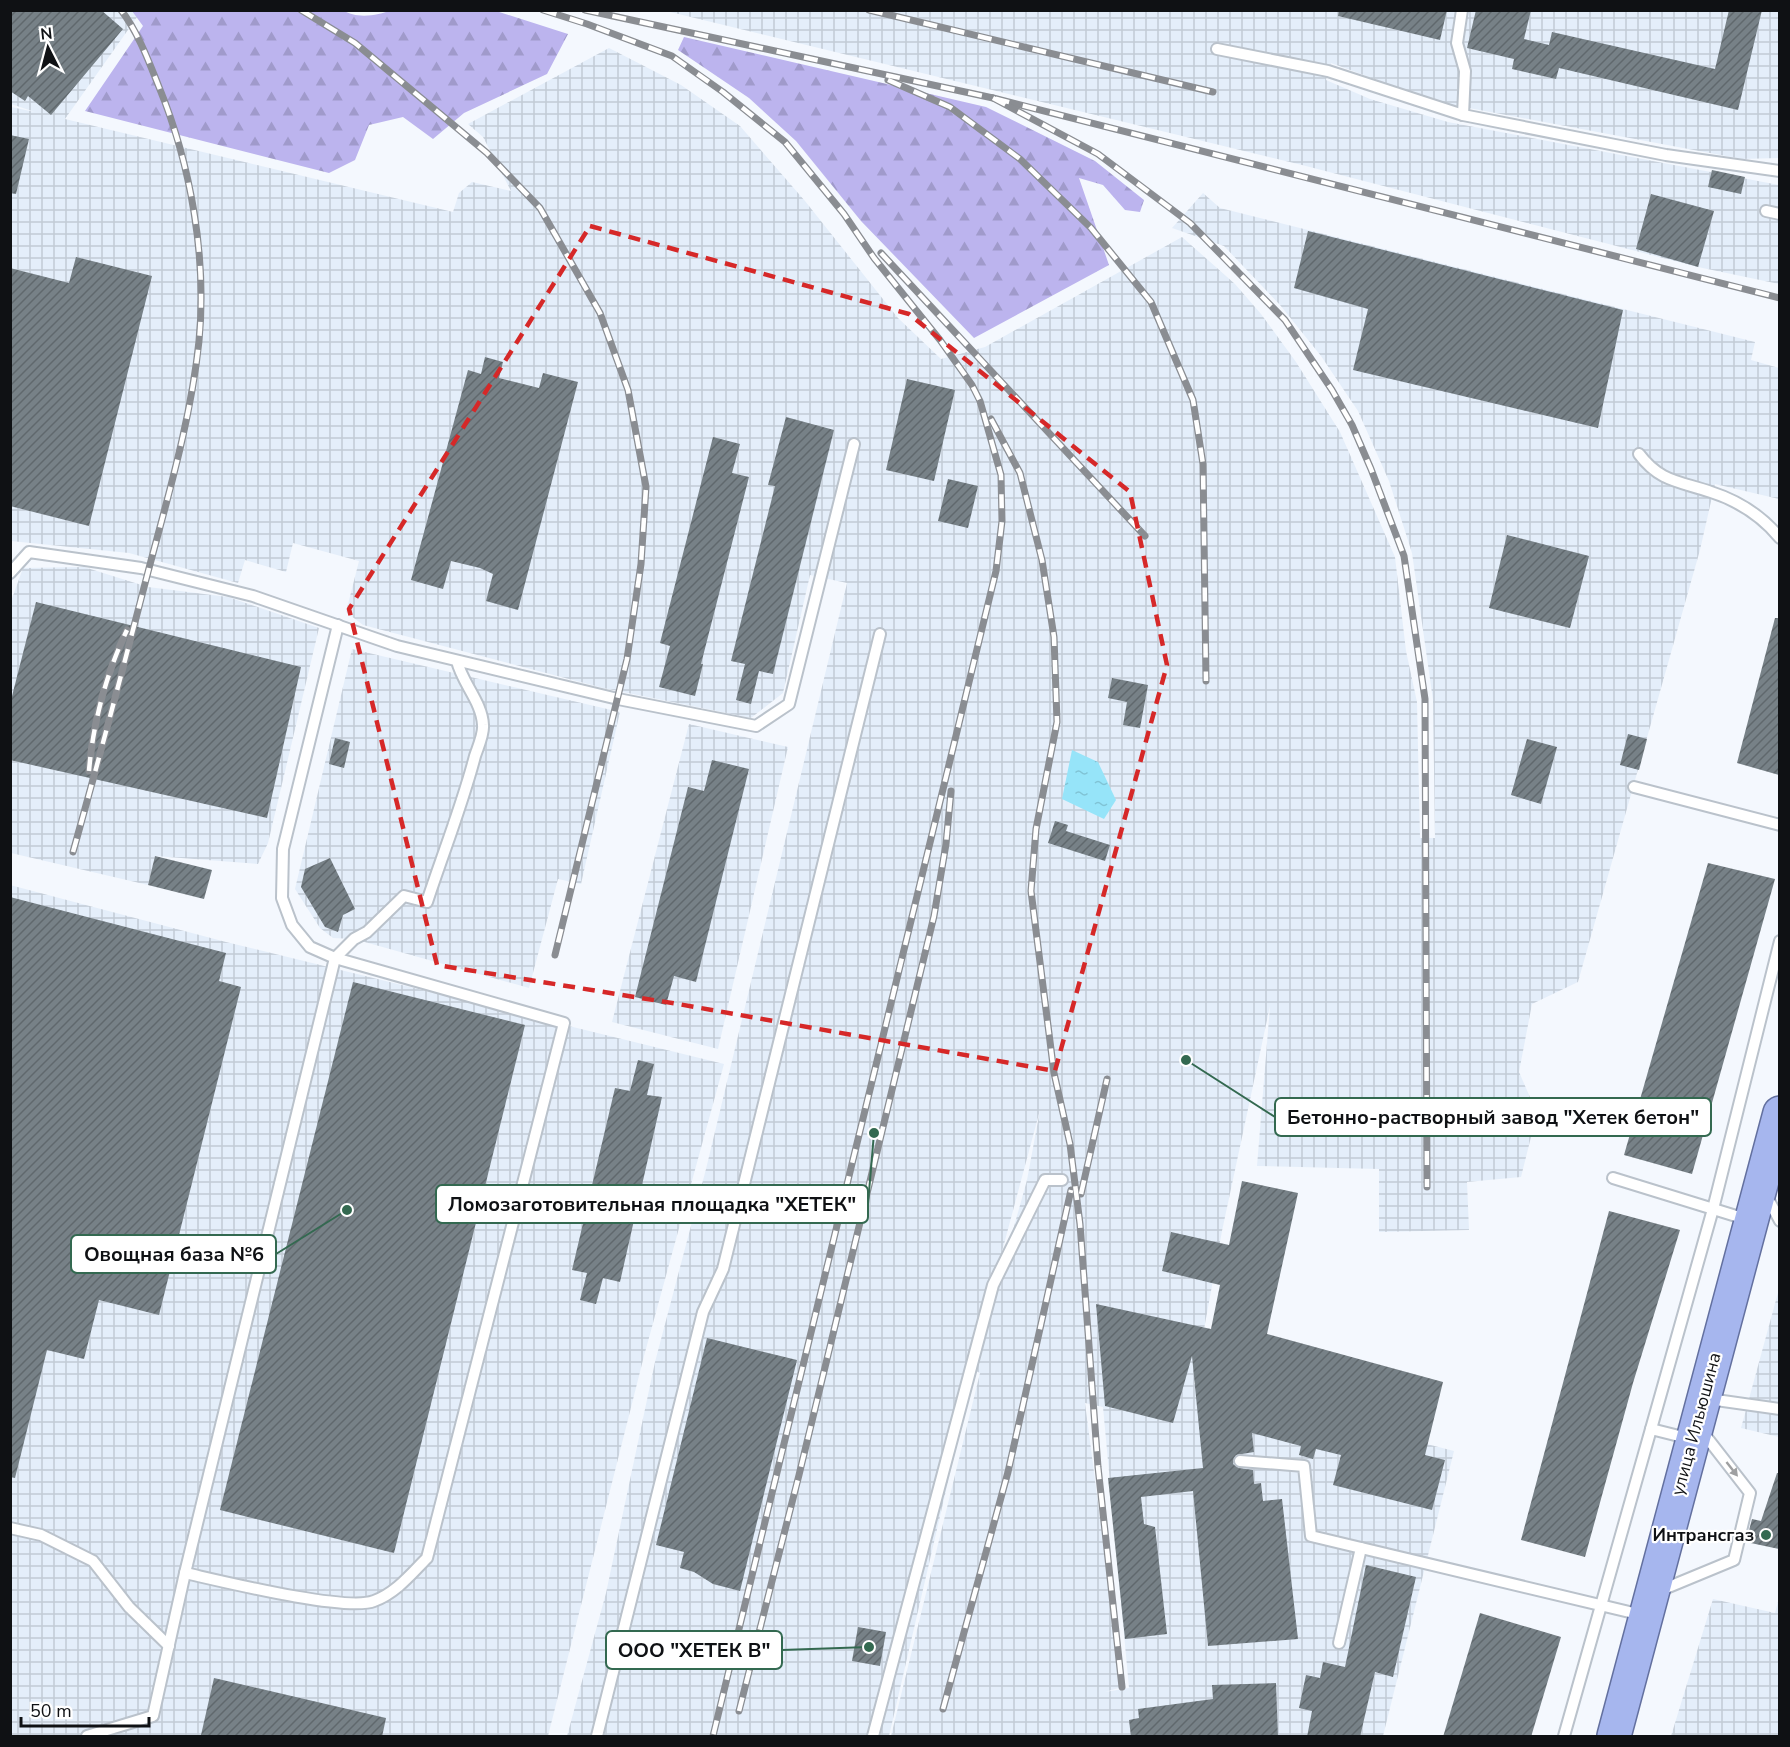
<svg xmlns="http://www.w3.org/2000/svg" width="1790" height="1747" font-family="'Nunito Sans',sans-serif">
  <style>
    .industrial { fill: url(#industrial-grid); fill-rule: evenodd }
    .forest { fill: url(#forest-firs) }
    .water { fill: url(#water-ripples) }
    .building { fill: url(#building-hatch) }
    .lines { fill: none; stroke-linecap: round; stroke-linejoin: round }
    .service-casing { stroke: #bac2cb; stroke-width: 14 }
    .trunk-casing { stroke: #63709f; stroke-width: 36 }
    .service { stroke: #fff; stroke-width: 10 }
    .trunk { stroke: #a6b6ee; stroke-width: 33 }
    .rail-casing { stroke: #8a8d92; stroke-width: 7 }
    .rail { stroke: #fff; stroke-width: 4.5; stroke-dasharray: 14; stroke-linecap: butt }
    .oneway { fill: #9fa0a1 }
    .marked { fill: none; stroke: #d62828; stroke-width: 4.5; stroke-dasharray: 12 8; stroke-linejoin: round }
    .poi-dot { fill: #336950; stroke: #fff; stroke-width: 2 }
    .labels { text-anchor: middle; stroke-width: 4.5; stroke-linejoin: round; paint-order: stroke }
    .street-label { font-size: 18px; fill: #0f1114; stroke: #fff }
    .poi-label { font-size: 18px; font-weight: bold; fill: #0f1114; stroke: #fff; text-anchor: end }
    .leader { fill: none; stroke: #336950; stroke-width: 2 }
    .callout-dot { fill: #336950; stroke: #fff; stroke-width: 2 }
    .callout { fill: #fff; stroke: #336950; stroke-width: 2 }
    .callout-label { font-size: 20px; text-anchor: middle; font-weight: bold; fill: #0f1114 }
  </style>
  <defs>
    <pattern id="industrial-grid" width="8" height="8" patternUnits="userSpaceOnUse" patternTransform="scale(1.5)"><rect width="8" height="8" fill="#e4eefa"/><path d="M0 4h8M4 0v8" fill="none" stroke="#c2cbd5"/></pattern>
    <pattern id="forest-firs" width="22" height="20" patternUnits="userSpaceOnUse" patternTransform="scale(1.5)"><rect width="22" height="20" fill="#bcb4ee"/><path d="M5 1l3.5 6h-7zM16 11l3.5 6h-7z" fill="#a09acb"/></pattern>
    <pattern id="water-ripples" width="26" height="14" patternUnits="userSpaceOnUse" patternTransform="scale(1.5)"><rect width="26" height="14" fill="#96e4f9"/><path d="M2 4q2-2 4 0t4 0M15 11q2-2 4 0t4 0" fill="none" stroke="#80c3d5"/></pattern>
    <pattern id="building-hatch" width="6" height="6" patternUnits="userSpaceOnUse" patternTransform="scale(1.5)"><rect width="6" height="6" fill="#778187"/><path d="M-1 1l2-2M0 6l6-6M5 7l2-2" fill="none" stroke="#60686d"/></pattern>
  </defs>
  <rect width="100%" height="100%" fill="#f4f8fe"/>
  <g class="industrial">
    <path d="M136 10 140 13 65 119 453 212 459 193 472 182 511 191 483 137 468 124 609 48 681 85 740 126 805 201 898 318 941 359 985 347 1182 237 1235 284 1261 314 1296 362 1340 432 1395 557 1406 651 1417 702 1420 838H1435L1433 700 1412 553 1389 481 1358 411 1321 356 1280 305 1224 246 1172 228 1203 193 1220 208 1755 342 1751 360 1779 368V499L1715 484 1700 550 1578 982 1532 1004 1519 1072 1537 1113 1521 1177 1467 1182 1469 1230 1379 1232V1169L1257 1166 1270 1006 1222 1231 1194 1384 1454 1451 1383 1736H891L980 1373 974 1370 889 1736H567L606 1593 655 1362 706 1169 847 583 810 575 783 693 751 718 603 688 363 625 346 612 359 561 293 543 286 572 245 560 238 583 129 553 11 541V107L35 112 11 104 10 11ZM1040 1110 1027 1180 979 1352 993 1285ZM1085 1403 1103 1407 1129 1688 1105 1692 1122 1687Z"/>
    <polygon points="666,11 1779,11 1779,158 1742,159 1437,102 1331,63 1326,80 1370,99 1448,122 1779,185 1779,284 1698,267 1302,165"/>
    <polygon points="84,567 148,587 228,597 319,628 268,843 258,864 155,856 148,885 11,853 10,604 23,568"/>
    <polygon points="352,649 620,712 581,884 558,879 529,988 354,939 333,938 320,928 295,889"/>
    <polygon points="689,724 788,747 718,1049 612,1022"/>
    <polygon points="10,885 226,942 724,1064 644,1356 548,1736 11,1736"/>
    <polygon points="1779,1289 1779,1437 1741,1428"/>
    <polygon points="1779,1598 1779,1736 1671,1736 1713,1599 1775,1613"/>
  </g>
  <g class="forest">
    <path d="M343 10C355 19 378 16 391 10L496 11 568 34 547 74 464 113 433 139 403 117 369 125 355 160 329 173 85 111 143 26 132 11Z"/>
    <polygon points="684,37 986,107 1095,161 1144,200 1140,212 1125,210 1103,185 1079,178 1109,265 974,338 861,221 796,141 749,98 678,50"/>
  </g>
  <polygon class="water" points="1072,750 1098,762 1116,800 1104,819 1062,799"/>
  <g class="building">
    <polygon points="10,10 101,10 123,29 51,115 28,96 25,101 10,91"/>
    <polygon points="1339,10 1447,10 1440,40 1338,16"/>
    <polygon points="1476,10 1531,10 1524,39 1549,45 1552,32 1715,69 1729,10 1762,10 1738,110 1559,68 1556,79 1512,69 1514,59 1467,48"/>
    <polygon points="10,135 29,139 16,194 10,193"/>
    <polygon points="1712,170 1745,177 1741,194 1708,187"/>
    <polygon points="1651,194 1714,211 1698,267 1636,249"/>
    <polygon points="1308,231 1623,310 1598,428 1353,370 1368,309 1294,288"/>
    <polygon points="76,257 152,276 89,526 10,506 10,268 69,283"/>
    <polygon points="485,357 503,362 499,378 539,388 543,373 578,382 518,610 486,601 493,574 480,568 451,561 443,589 411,580 468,370 481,374"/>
    <polygon points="907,379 955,390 934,481 886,470"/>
    <polygon points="786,417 834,430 773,674 759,671 751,704 736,700 745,664 731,661 775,486 768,485"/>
    <polygon points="713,437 740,444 732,473 749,477 701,664 703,664 695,696 659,687 670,646 660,643"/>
    <polygon points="948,479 978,486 968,528 938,521"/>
    <polygon points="1507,535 1589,556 1570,628 1489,608"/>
    <polygon points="36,602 301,667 267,818 10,760 10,704"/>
    <polygon points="1775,618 1779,618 1779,775 1737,763"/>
    <polygon points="1112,678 1148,685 1140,728 1123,725 1127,702 1108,698"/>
    <polygon points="1628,734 1647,739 1639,770 1620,765"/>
    <polygon points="335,738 350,742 344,768 329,764"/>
    <polygon points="1527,739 1557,747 1541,804 1511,795"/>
    <polygon points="712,760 749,769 696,982 674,976 666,1005 635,997 688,787 704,791"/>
    <polygon points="1055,821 1068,825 1066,831 1110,845 1105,861 1048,843"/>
    <polygon points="155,856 212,870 204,899 148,885"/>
    <polygon points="330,858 355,909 343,915 338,932 325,927 301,887 305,869"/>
    <polygon points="1708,863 1775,879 1692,1174 1624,1155"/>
    <polygon points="10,897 226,953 219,981 241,987 159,1315 99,1300 84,1359 47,1350 15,1478 10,1477"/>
    <polygon points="353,982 525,1025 394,1553 220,1510"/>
    <polygon points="638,1060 654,1064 647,1095 662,1097 620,1282 603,1278 596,1304 580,1300 587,1273 572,1270 615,1088 630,1091"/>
    <polygon points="1242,1181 1298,1193 1267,1334 1443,1382 1425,1455 1445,1460 1432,1510 1333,1485 1341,1455 1316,1449 1313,1459 1299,1455 1301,1446 1252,1433 1254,1452 1236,1455 1233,1464 1239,1468 1253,1470 1254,1484 1261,1483 1263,1501 1282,1499 1298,1639 1208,1646 1193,1491 1141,1497 1144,1524 1155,1527 1167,1634 1125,1639 1108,1478 1203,1468 1192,1356 1173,1423 1105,1406 1096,1304 1211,1329 1220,1285 1162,1271 1171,1232 1229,1245"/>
    <polygon points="1609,1211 1680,1230 1633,1383 1585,1557 1521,1540"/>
    <polygon points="707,1338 797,1360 740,1591 713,1584 694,1572 680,1568 684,1552 656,1545"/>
    <polygon points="1777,1473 1779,1473 1779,1549 1746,1542 1752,1519 1761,1521"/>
    <polygon points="1366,1565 1416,1577 1393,1677 1375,1672 1360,1737 1307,1737 1312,1711 1299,1708 1306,1675 1320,1678 1323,1662 1345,1667"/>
    <polygon points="1480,1613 1561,1637 1531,1737 1443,1737"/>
    <polygon points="858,1627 886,1632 880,1666 852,1661"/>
    <polygon points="214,1678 386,1718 382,1737 201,1735"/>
    <polygon points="1276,1683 1278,1737 1131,1737 1129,1720 1139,1718 1138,1709 1213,1699 1212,1685"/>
  </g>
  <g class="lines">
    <g class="service-casing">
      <g id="service">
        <polyline points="1462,10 1457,43 1465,71 1463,115"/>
        <polyline points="1217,49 1328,71 1463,115 1666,155 1780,171"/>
        <polyline points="1766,211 1780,214"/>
        <path d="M1639 454C1660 482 1679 481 1711 492 1739 501 1761 515 1780 538"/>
        <polyline points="10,573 29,552 141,568 253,596 397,646 618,699 756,726 789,704 854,444"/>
        <polyline points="1634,787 1780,825"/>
        <polyline points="1613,1178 1749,1220"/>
        <polyline points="1766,1195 1780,1221"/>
        <polyline points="1709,1399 1780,1409"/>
        <polyline points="1651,1429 1713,1209 1780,941"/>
        <polyline points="1240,1461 1304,1466 1311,1536 1642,1615"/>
        <polyline points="10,1528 41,1535 93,1561 129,1607 169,1646"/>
        <path d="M185 1573C221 1581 346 1612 374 1601 396 1593 411 1574 427 1558L564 1023 335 958 354 939 367 932 404 896 427 902C443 853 462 806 475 756 478 747 484 734 483 725 482 702 462 683 457 661"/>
        <polyline points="1659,1591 1734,1560 1750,1493 1701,1430"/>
        <polyline points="1339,1643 1361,1548"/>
        <polyline points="87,1736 153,1716 185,1573 335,958 310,947 292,925 282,898 283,849 338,625"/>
        <polyline points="597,1736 703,1312 723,1269 880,634"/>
        <polyline points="873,1736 993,1285 1045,1180 1062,1180"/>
        <polyline points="1564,1736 1651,1429 1691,1439"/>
      </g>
    </g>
    <g class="trunk-casing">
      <polyline id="trunk" points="1614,1736 1780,1113"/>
    </g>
    <use href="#service" class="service"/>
    <use href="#trunk" class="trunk"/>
    <g class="rail-casing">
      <g id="rail">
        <polyline points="301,10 355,43 487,153 540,208 600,313 628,390 646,487 641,564 627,659 555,955"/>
        <polyline points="543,10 587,24 672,56 723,92 785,142 844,214 874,258 940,340 972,385 980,401 1001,475 1002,521 996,571 713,1736"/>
        <polyline points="585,10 993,98 1780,298"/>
        <polyline points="869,10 1213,92"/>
        <polyline points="888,80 950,107 1020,159 1091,228 1151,302 1193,400 1203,464 1206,681"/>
        <polyline points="993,98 1098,154 1190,223 1285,320 1332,390 1352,425 1371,469 1404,556 1425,699 1427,1187"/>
        <polyline points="881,253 1145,536"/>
        <polyline points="991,419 1020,473 1042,560 1054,637 1057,722 1036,829 1031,891 1054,1073 1070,1144 1080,1224 1098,1467 1122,1687"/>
        <path d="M89 771C93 723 106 674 127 630"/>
        <path d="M73 852C99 759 124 665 148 572 168 496 191 419 199 341 207 258 191 165 159 87 149 62 138 32 121 10"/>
        <polyline points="1081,1194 1107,1079"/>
        <polyline points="943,1709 1008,1472 1071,1190"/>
        <polyline points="739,1711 799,1475 934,916 946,844 951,791"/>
      </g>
    </g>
    <use href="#rail" class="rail"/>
  </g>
  <defs><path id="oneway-solid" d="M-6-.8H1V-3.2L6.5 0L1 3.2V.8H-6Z" transform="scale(1.5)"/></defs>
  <use class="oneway" href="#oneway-solid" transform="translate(1732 1469) rotate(52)"/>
  <path class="marked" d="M590 226 909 314 1130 492 1167 665 1055 1071 678 1004 437 965 349 609Z"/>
  <circle class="poi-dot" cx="1766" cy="1535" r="6"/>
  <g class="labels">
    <g class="street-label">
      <text transform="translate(1696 1424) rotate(-75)" y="6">улица Ильюшина</text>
    </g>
    <g class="poi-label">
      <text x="1754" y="1541">Интрансгаз</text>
    </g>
  </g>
  <path class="leader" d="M1186 1060L1275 1117M874 1133L868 1204M347 1210L276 1254M869 1647L782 1650"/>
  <g class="callout-dot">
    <circle cx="1186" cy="1060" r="6"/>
    <circle cx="874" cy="1133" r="6"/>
    <circle cx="347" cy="1210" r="6"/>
    <circle cx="869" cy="1647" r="6"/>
  </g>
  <g class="callout">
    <rect x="1275" y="1098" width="436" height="38" rx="6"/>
    <rect x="436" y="1185" width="432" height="38" rx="6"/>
    <rect x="71" y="1235" width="205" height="38" rx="6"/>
    <rect x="606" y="1631" width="176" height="38" rx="6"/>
  </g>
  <g class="callout-label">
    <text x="1493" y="1124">Бетонно-растворный завод "Хетек бетон"</text>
    <text x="652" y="1211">Ломозаготовительная площадка "ХЕТЕК"</text>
    <text x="174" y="1261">Овощная база №6</text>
    <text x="694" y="1657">ООО "ХЕТЕК В"</text>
  </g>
  <rect width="1790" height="1747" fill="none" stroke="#0f1114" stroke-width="24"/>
  <g transform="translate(48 48) rotate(354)" stroke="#ffffff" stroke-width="4.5" paint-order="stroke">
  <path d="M0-4.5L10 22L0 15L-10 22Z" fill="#0f1114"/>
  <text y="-9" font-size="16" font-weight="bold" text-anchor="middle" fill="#0f1114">N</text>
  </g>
  <path d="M21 1717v9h128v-9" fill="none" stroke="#0f1114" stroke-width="3"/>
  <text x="30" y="1717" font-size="18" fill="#0f1114" stroke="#ffffff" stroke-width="4.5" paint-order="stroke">50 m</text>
</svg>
